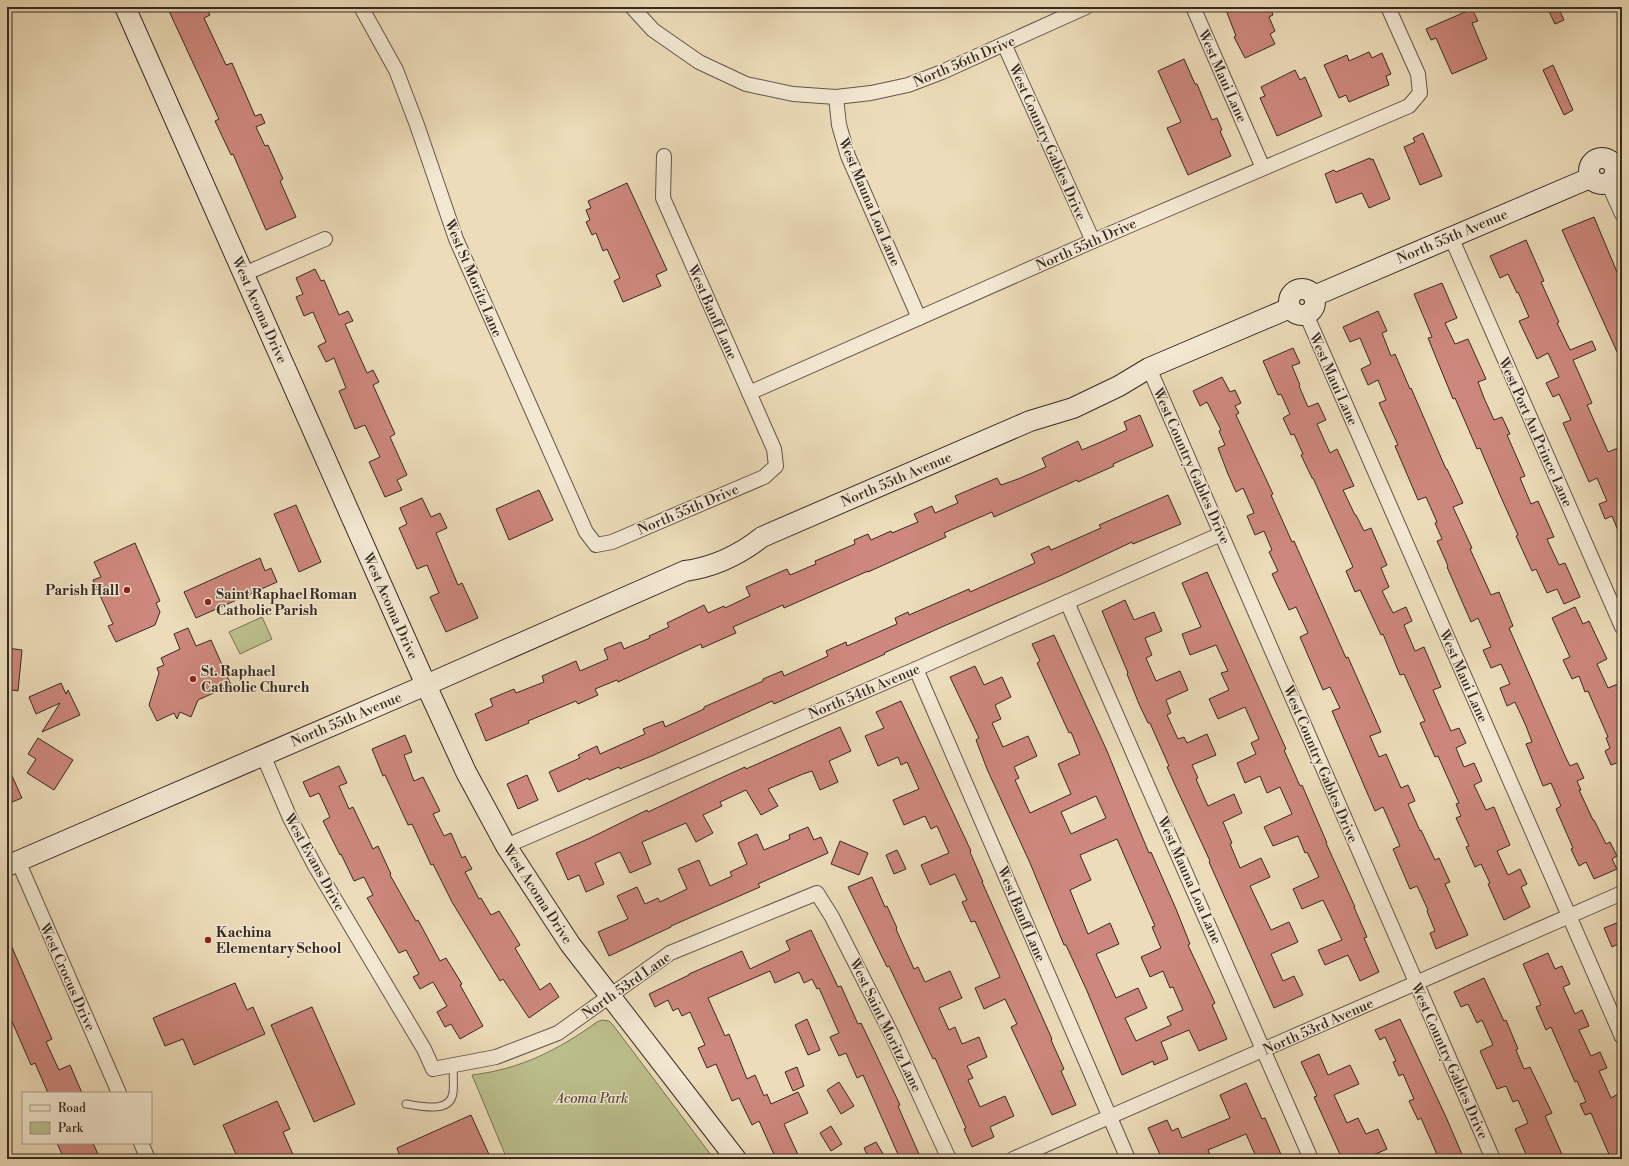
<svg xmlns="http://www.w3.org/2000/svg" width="1629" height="1166" font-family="'Libre Bodoni',serif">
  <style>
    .green { fill: #bbbf8c; stroke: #787457 }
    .building { fill: #cd877c; stroke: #362a22; fill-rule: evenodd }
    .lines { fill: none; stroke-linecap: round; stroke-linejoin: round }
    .lane-casing { stroke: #645648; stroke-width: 9 }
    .street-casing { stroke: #645648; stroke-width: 16 }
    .secondary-casing { stroke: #362a22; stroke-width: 22 }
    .lane { stroke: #f3e8d2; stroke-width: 7 }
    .street { stroke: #f3e8d2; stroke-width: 14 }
    .secondary { stroke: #f3e8d2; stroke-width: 20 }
    .poi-dot { fill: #8f2418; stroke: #f3e8d2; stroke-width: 1.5 }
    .labels { text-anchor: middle; stroke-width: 3; stroke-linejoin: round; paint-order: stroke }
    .street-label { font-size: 14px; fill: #362a22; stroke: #f3e8d2 }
    .poi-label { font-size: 14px; font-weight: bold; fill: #362a22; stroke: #f3e8d2; text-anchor: start }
    .park-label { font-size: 14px; font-style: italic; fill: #574f3c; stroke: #f3e8d2 }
  </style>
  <rect width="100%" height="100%" fill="#ecdcb9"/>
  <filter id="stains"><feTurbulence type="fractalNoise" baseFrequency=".005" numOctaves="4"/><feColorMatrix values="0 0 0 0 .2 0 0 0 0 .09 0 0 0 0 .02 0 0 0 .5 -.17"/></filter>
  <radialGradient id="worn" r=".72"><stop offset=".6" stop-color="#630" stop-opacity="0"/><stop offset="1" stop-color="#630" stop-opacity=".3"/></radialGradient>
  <g class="green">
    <polygon points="262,617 272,639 240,654 229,632"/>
    <path d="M602 1020 609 1021 613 1025 714 1159H507L472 1075C521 1069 558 1050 597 1022Z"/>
  </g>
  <g class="building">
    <polygon points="179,7 206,7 210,15 204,18 226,65 232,63 255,116 261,114 265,123 256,127 265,146 268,145 283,179 280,181 296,217 266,230 233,154 231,155 215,121 219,119 169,11"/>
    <polygon points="1233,7 1270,7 1273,15 1269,17 1275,31 1270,34 1275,44 1245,58 1234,37 1236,36 1226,10"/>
    <polygon points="1547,7 1558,7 1564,20 1555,24"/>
    <polygon points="1472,9 1478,21 1472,23 1487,59 1452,74 1436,38 1431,40 1426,29"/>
    <polygon points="1369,52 1372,58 1382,53 1391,74 1386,76 1389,85 1349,102 1346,95 1339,98 1324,65 1347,55 1349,61"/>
    <polygon points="1184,59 1195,84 1197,84 1212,120 1217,118 1222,130 1220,131 1231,156 1188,175 1167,128 1181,122 1158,71"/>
    <polygon points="1553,65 1573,110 1564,115 1543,70"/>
    <polygon points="1295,70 1300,80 1305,77 1322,116 1277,136 1260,98 1265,96 1261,87"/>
    <polygon points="1423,133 1442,176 1420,185 1404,147 1415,142 1413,138"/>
    <polygon points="1370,158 1371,160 1373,159 1390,199 1369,208 1362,193 1336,203 1325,174 1334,170 1336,172"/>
    <polygon points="627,183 667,270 656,275 661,286 623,302 614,281 620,278 607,249 603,251 596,233 592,235 586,222 590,220 586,210 591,208 588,201"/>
    <polygon points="1594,217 1622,284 1622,294 1618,296 1622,304 1622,363 1562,230"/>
    <polygon points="1526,240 1544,281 1541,282 1559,322 1557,323 1570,350 1592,341 1596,350 1573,360 1592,403 1587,405 1608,452 1618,448 1622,456 1622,540 1612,516 1605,519 1599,504 1607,501 1597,478 1589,482 1563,423 1571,420 1559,394 1553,397 1546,383 1559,377 1548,353 1537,359 1519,321 1529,317 1518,292 1517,293 1508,274 1500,278 1490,256"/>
    <polygon points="315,269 321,281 324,280 339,315 348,311 353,321 345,324 367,373 373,370 379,382 373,385 395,434 390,437 407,475 397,480 402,490 385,497 369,462 380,457 365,425 355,429 339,391 346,388 334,358 326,362 318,346 326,342 313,312 304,316 296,297 303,294 296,278"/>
    <polygon points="1442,283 1457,318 1445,323 1455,344 1468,339 1486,379 1478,382 1484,398 1494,420 1502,417 1510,434 1507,435 1525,476 1520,478 1531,504 1538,501 1554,537 1547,539 1559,565 1565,563 1580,597 1564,604 1557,589 1547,593 1536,569 1532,571 1516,536 1518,535 1500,495 1480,448 1477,449 1455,398 1453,399 1428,338 1432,337 1414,294"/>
    <polygon points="1378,311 1387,331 1382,333 1391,356 1395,354 1410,389 1411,388 1446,469 1447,469 1463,503 1453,507 1472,548 1470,549 1491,595 1499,592 1513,626 1509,628 1565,756 1570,766 1577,763 1584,778 1577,781 1581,790 1579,790 1593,820 1594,820 1606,844 1610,842 1617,856 1612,859 1617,869 1594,879 1586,862 1579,866 1571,849 1573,848 1556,809 1561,806 1551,783 1543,786 1526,744 1532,742 1526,726 1515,702 1507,706 1500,688 1510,684 1501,664 1491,668 1483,650 1491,647 1478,618 1471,622 1447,567 1448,566 1437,541 1442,539 1435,523 1437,522 1426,497 1418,500 1395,446 1398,445 1379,403 1386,400 1378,380 1368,385 1361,369 1371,364 1360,338 1350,342 1343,327"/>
    <polygon points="1293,348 1300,363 1292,366 1300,385 1299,386 1308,407 1318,403 1326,420 1317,424 1330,453 1337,449 1354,486 1343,490 1355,515 1356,515 1364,531 1371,528 1387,565 1381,568 1389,587 1382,591 1393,613 1406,607 1412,621 1404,625 1415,651 1424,647 1441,687 1433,690 1440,706 1451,731 1459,728 1466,743 1456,748 1464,767 1474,763 1482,781 1474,785 1486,810 1494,807 1510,845 1497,851 1508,875 1520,869 1527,884 1521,887 1530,907 1504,920 1488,884 1490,883 1481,864 1475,867 1466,847 1469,846 1456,818 1461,816 1456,804 1459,803 1438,756 1435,757 1420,723 1425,721 1404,674 1400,675 1383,634 1381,635 1360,590 1355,592 1346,571 1353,567 1313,478 1312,478 1301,455 1303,454 1294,434 1291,435 1283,418 1290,414 1281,394 1278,395 1263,361"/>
    <polygon points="1222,377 1230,392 1235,390 1241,403 1235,406 1239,413 1236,415 1273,494 1271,495 1292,542 1294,541 1346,658 1348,657 1381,732 1370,736 1379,757 1386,754 1401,788 1408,785 1415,801 1408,804 1420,831 1421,830 1435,860 1439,858 1450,882 1445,884 1468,935 1436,949 1430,933 1435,931 1427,911 1428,910 1417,886 1410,889 1393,849 1400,846 1383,807 1375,811 1332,711 1340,708 1330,687 1323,690 1300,637 1308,633 1296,607 1289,610 1272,574 1278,571 1269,552 1272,550 1264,531 1255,535 1247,516 1254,513 1243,488 1236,492 1228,474 1218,448 1225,445 1219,431 1221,430 1207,402 1200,406 1193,391"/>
    <polygon points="1140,415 1153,446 1113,464 1114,466 1078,482 1077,480 994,517 992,512 944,533 946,537 868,572 868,571 784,608 783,605 733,627 736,633 702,648 701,644 618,682 617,680 595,689 598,695 578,704 576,701 528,721 529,723 486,741 475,714 493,706 490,699 514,689 516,693 544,682 542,676 576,661 580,671 608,659 604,649 621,642 624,649 650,638 649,636 669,627 667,623 704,605 708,613 724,606 725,608 750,596 746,587 787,569 790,575 816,564 815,561 855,544 854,540 868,534 871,540 891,531 892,533 918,522 914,514 932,506 935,513 958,503 955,496 997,478 1001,485 1018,479 1046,467 1042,458 1078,441 1082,450 1103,441 1127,430 1124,422"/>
    <polygon points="539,490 553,520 509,540 496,509"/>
    <polygon points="1168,495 1181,524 1133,544 1132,542 1062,575 944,626 884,653 885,654 774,704 772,701 654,755 620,769 619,767 589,780 588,778 558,792 549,772 580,758 578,755 597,746 600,754 645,734 643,729 663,721 665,727 704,709 704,707 763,681 763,679 782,671 784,676 828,656 826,651 846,642 847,646 897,624 895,618 908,612 909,615 969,589 970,592 1035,563 1031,554 1049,546 1051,550 1101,528 1099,525"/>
    <polygon points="422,498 431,517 440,513 447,528 436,533 458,585 462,583 478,618 446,632 430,597 439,593 427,565 417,569 399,528 407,524 400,508"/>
    <polygon points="296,505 321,562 299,572 274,514"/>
    <polygon points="135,543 160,601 156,603 160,612 155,625 116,642 108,626 113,624 93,580 101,577 94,562"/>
    <polygon points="260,558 265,571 271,568 277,582 196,618 184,592"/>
    <polygon points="1207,572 1286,749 1284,750 1300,786 1302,785 1327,843 1326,843 1355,907 1354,907 1367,937 1364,938 1379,972 1360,981 1348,955 1325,965 1318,950 1342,940 1323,900 1302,909 1293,889 1319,877 1307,852 1305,853 1298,836 1273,846 1264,827 1292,814 1280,787 1267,793 1260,776 1245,783 1237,763 1256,754 1251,743 1259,739 1245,707 1218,719 1209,699 1229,690 1221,673 1228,671 1216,645 1190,655 1182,634 1201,627 1182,583"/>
    <polygon points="1125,600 1134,620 1154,612 1162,631 1145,638 1152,655 1146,658 1156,681 1180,671 1188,690 1166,700 1171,713 1167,715 1178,739 1184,737 1187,743 1207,734 1216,755 1192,765 1198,778 1196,779 1208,806 1234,794 1242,813 1223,822 1232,843 1230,844 1240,868 1261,858 1270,877 1250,886 1271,930 1289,922 1298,942 1271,954 1283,981 1294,976 1303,995 1274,1008 1209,862 1210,861 1175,785 1167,767 1169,766 1150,723 1148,723 1139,704 1127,674 1128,673 1102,611"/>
    <polygon points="1575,607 1583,624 1589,621 1607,659 1597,664 1608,688 1618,684 1622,693 1622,761 1611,765 1605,751 1610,748 1606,738 1608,737 1588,691 1585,692 1579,676 1572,679 1563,660 1570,657 1552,618"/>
    <polygon points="188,628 196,646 211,640 231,685 198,700 191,717 180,712 177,719 174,713 157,721 149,705 159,673 157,668 164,665 161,658 180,649 174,634"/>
    <path d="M1054 635 1107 751 1133 815 1149 853 1151 852 1176 909 1190 944 1188 945 1215 1003 1212 1005 1227 1039 1199 1051 1189 1030 1161 1042 1168 1059 1154 1065 1153 1061 1122 1075 1087 991 1066 945H1064L1030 863 987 769 976 740 979 738 950 677 975 666 984 685 1002 677 1011 697 995 705 1001 719 992 723 1003 747 1028 736 1037 756 1014 767 1019 778 1015 780 1030 813 1071 794 1058 764 1080 754 1071 732 1069 733 1037 663 1040 661 1032 644ZM1096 796 1106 818 1071 834 1061 812ZM1117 839 1155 926 1152 927 1161 948 1141 957 1150 977 1163 971 1170 988 1173 987 1183 1010 1167 1017 1171 1025 1136 1041 1125 1018 1147 1008 1138 988 1116 998 1096 954 1119 944 1110 923 1088 934 1070 890 1091 880 1080 855Z"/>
    <polygon points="7,648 22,650 18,691 7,689"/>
    <polygon points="61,683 66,694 68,690 80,715 42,732 60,703 36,714 29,697"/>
    <polygon points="901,701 971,851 970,852 983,882 982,882 1052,1039 1051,1040 1064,1069 1061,1071 1076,1105 1052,1115 1011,1027 1017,1024 1005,999 984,1009 975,988 1000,977 975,921 971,922 962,902 967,900 955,874 930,885 921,865 949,853 937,826 931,829 925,816 904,825 893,800 919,789 907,762 901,765 898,757 878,766 865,736 884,728 876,712"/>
    <polygon points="840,727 851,751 829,761 838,782 820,790 812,771 803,774 768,789 778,806 761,815 746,790 720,802 722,806 703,815 713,833 696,842 686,823 642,842 651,864 630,873 620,852 595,863 604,884 586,892 579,875 568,880 556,853 590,838 647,810 648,812 712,782 745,767 746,769"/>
    <polygon points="405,735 412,752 404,755 414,781 423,777 440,811 433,814 444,836 451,833 462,858 465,856 472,869 465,872 479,899 481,898 491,915 499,911 520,945 515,948 540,990 550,983 559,997 529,1018 503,979 500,981 452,902 433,864 431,865 412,824 408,825 385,775 383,776 372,749"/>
    <polygon points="38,738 73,760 54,790 27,773 36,759 28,754"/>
    <polygon points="7,765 22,798 7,804"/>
    <polygon points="339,766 347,783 339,786 349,809 353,807 373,849 378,846 391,874 390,875 416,921 418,920 440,961 446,958 462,984 460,985 483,1026 460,1039 451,1024 445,1027 437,1012 447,1006 433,982 420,989 413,977 419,974 406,950 399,953 367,898 373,895 364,877 354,881 341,854 340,855 323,821 330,817 319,793 310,797 303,782"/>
    <polygon points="527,775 538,800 518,809 507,784"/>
    <polygon points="808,827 814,840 821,837 828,853 758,884 760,887 671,926 671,927 609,956 598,932 628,919 617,896 637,887 645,904 658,898 660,902 687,889 678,869 699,860 710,886 732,876 730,872 747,864 738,843 757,834 764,850 790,839 789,835"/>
    <polygon points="840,841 868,853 859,875 831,864"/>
    <polygon points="897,850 906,869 894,874 886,855"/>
    <polygon points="872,877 885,907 887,906 897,928 896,929 914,969 918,967 925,982 950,971 962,998 939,1008 949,1030 955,1027 962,1044 979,1037 987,1057 967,1066 973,1078 968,1080 980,1107 1005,1096 1014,1116 990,1127 994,1137 972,1147 964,1129 966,1128 935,1058 933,1059 889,966 887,967 848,887"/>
    <polygon points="1622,921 1622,942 1612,947 1604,928"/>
    <polygon points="811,930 838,987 841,986 858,1024 861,1023 873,1048 900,1105 898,1106 921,1159 900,1159 863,1075 857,1078 846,1053 839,1056 830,1037 839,1033 819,988 817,989 812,979 804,983 799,972 775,983 770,971 708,998 725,1036 729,1034 747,1079 755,1075 764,1096 767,1094 771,1104 798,1092 808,1113 784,1124 800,1159 776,1159 759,1121 752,1125 739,1098 732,1101 716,1064 707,1068 698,1048 705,1045 690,1012 682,1016 678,1008 673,1011 668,1000 655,1007 649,994 689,975 689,974 742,951 750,969 790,950 786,941"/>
    <polygon points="7,936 52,1039 46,1042 59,1070 70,1065 82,1093 48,1093 35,1063 31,1065 7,1010"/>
    <polygon points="1548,953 1555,969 1562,966 1570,984 1563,987 1575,1014 1582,1010 1589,1026 1579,1030 1591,1056 1600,1052 1607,1068 1599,1071 1611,1098 1618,1094 1622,1104 1622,1159 1611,1159 1591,1113 1585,1115 1580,1104 1586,1102 1577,1081 1575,1082 1551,1027 1546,1030 1536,1007 1541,1005 1523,964"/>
    <polygon points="1484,978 1504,1021 1506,1020 1518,1049 1516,1050 1524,1069 1530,1067 1552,1113 1545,1116 1564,1159 1528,1159 1515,1129 1528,1123 1518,1100 1513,1102 1506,1086 1497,1089 1480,1051 1493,1045 1482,1020 1477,1023 1468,1004 1461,1007 1454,992"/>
    <polygon points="235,983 247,1010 253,1007 265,1034 194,1065 183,1039 165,1046 153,1018"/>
    <polygon points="312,1007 355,1104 314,1122 271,1025"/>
    <polygon points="807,1019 820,1050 808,1055 795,1025"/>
    <polygon points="1400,1019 1446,1117 1464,1159 1439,1159 1421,1118 1418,1120 1409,1101 1414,1099 1403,1074 1399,1076 1393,1062 1396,1061 1385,1037 1380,1040 1375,1030"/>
    <polygon points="1319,1054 1328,1075 1350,1065 1359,1084 1334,1095 1347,1123 1358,1118 1366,1134 1378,1129 1387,1149 1364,1159 1342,1159 1314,1097 1317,1096 1301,1062"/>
    <polygon points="797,1067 804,1086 793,1091 785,1072"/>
    <polygon points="839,1082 854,1106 841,1114 827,1090"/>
    <polygon points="1246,1083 1262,1119 1265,1118 1283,1159 1257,1159 1246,1134 1208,1150 1212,1159 1162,1159 1148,1128 1167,1120 1172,1131 1178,1128 1182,1138 1230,1118 1220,1095"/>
    <polygon points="277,1101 290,1129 283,1132 295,1159 238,1159 223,1125"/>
    <polygon points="471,1115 491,1159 401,1159 397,1148"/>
    <polygon points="831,1126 842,1144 831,1151 820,1133"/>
    <polygon points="876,1142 886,1159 869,1159 864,1148"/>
    <polygon points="57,1143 93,1143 100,1159 64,1159"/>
  </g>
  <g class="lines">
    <g class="lane-casing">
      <path id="lane" d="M406 1104C420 1106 450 1114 453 1093 454 1084 453 1074 453 1064"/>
    </g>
    <g class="street-casing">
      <g id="street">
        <polyline points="361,7 396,70 417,125 456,239 586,532 596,545 612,542 764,477 776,466 774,449 663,198 664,156"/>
        <polyline points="632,7 653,30 699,62 746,84 793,94 836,97 871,93 908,85 942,72 1086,7"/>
        <polyline points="1193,7 1263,168"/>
        <polyline points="1004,44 1093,241"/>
        <polyline points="836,97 839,125 848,156 919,318"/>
        <polyline points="1608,183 1622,214"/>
        <polyline points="1451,237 1622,627"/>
        <polyline points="244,274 325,239"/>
        <polyline points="1306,314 1622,1037"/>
        <polyline points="1149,368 1493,1159"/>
        <polyline points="749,393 1093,241 1409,106 1420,93 1418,74 1388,7"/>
        <polyline points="1067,602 1311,1159"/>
        <polyline points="916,669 1128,1159"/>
        <polyline points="263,755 290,818 315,866 424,1049 433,1069 496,1057 558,1033 670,953 817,893 832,917 892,1035 949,1159"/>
        <polyline points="506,846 916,669 1221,534"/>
        <polyline points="18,861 119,1093"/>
        <polyline points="141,1143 148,1159"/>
        <polyline points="1013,1159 1622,893"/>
      </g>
    </g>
    <g class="secondary-casing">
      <g id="secondary">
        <polyline points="125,7 426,685 466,772 506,846 553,918 570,944 736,1159"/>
        <circle cx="1602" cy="171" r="13"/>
        <circle cx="1302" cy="302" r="13"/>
        <polyline points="1314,296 1590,178"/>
        <path d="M7 866 426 685 685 571C714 567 738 556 762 537L1030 421 1073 408 1119 386 1149 368 1290 308"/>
      </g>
    </g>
    <use href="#lane" class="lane"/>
    <use href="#street" class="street"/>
    <use href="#secondary" class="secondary"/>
  </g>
  <g class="poi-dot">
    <circle cx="127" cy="590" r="4"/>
    <circle cx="208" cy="602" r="4"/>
    <circle cx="193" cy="679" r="4"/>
    <circle cx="208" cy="940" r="4"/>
  </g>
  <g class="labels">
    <g class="street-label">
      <text transform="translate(964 61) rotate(-23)" y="5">North 56th Drive</text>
      <text transform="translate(1223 76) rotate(66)" y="5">West Maui Lane</text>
      <text transform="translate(1048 142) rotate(66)" y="5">West Country Gables Drive</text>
      <text transform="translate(870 202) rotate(67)" y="5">West Mauna Loa Lane</text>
      <text transform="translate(1452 236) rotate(-23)" y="5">North 55th Avenue</text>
      <text transform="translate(1086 244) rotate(-24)" y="5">North 55th Drive</text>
      <text transform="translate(474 278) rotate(67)" y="5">West St Moritz Lane</text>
      <text transform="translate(260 310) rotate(66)" y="5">West Acoma Drive</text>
      <text transform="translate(713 312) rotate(66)" y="5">West Banff Lane</text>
      <text transform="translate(1334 379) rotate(66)" y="5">West Maui Lane</text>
      <text transform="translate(1536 432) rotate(66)" y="5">West Port Au Prince Lane</text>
      <text transform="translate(1192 466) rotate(66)" y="5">West Country Gables Drive</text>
      <text transform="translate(896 479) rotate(-23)" y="5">North 55th Avenue</text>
      <text transform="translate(688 509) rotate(-23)" y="5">North 55th Drive</text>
      <text transform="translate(391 606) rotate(66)" y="5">West Acoma Drive</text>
      <text transform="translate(1464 676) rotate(66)" y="5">West Maui Lane</text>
      <text transform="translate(864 691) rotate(-23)" y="5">North 54th Avenue</text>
      <text transform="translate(346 719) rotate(-23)" y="5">North 55th Avenue</text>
      <text transform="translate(1321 764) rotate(67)" y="5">West Country Gables Drive</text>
      <text transform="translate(315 862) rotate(61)" y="5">West Evans Drive</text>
      <text transform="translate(1190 880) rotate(66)" y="5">West Mauna Loa Lane</text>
      <text transform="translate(538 894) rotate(57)" y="5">West Acoma Drive</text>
      <text transform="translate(1022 914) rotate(67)" y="5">West Banff Lane</text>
      <text transform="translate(68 977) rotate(66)" y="5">West Crocus Drive</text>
      <text transform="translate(626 985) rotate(-35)" y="5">North 53rd Lane</text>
      <text transform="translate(886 1025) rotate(64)" y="5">West Saint Moritz Lane</text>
      <text transform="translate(1318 1026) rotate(-24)" y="5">North 53rd Avenue</text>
      <text transform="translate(1450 1061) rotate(66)" y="5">West Country Gables Drive</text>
    </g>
    <g class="poi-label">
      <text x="119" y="595" text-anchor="end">Parish Hall</text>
      <text x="216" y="599">Saint Raphael Roman<tspan x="216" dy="16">Catholic Parish</tspan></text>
      <text x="201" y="676">St. Raphael<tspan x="201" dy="16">Catholic Church</tspan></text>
      <text x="216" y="937">Kachina<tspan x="216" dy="16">Elementary School</tspan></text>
    </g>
    <g class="park-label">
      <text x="592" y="1103">Acoma Park</text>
    </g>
  </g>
  <rect width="1629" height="1166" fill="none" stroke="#ecdcb9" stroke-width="24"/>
  <rect x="8" y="8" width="1613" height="1150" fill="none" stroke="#362a22" stroke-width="2"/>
  <rect x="12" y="12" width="1605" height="1142" fill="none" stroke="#362a22"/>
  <rect x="22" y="1092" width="130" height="52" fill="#f3e8d2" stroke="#a79c8c"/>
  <rect x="30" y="1105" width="20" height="6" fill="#f3e8d2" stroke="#a79c8c"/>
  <text x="58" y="1112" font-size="12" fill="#362a22">Road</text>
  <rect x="30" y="1122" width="20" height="12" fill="#bbbf8c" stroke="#a79c8c"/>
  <text x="58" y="1132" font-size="12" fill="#362a22">Park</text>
  <rect width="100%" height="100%" filter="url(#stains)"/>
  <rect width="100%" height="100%" fill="url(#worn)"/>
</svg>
